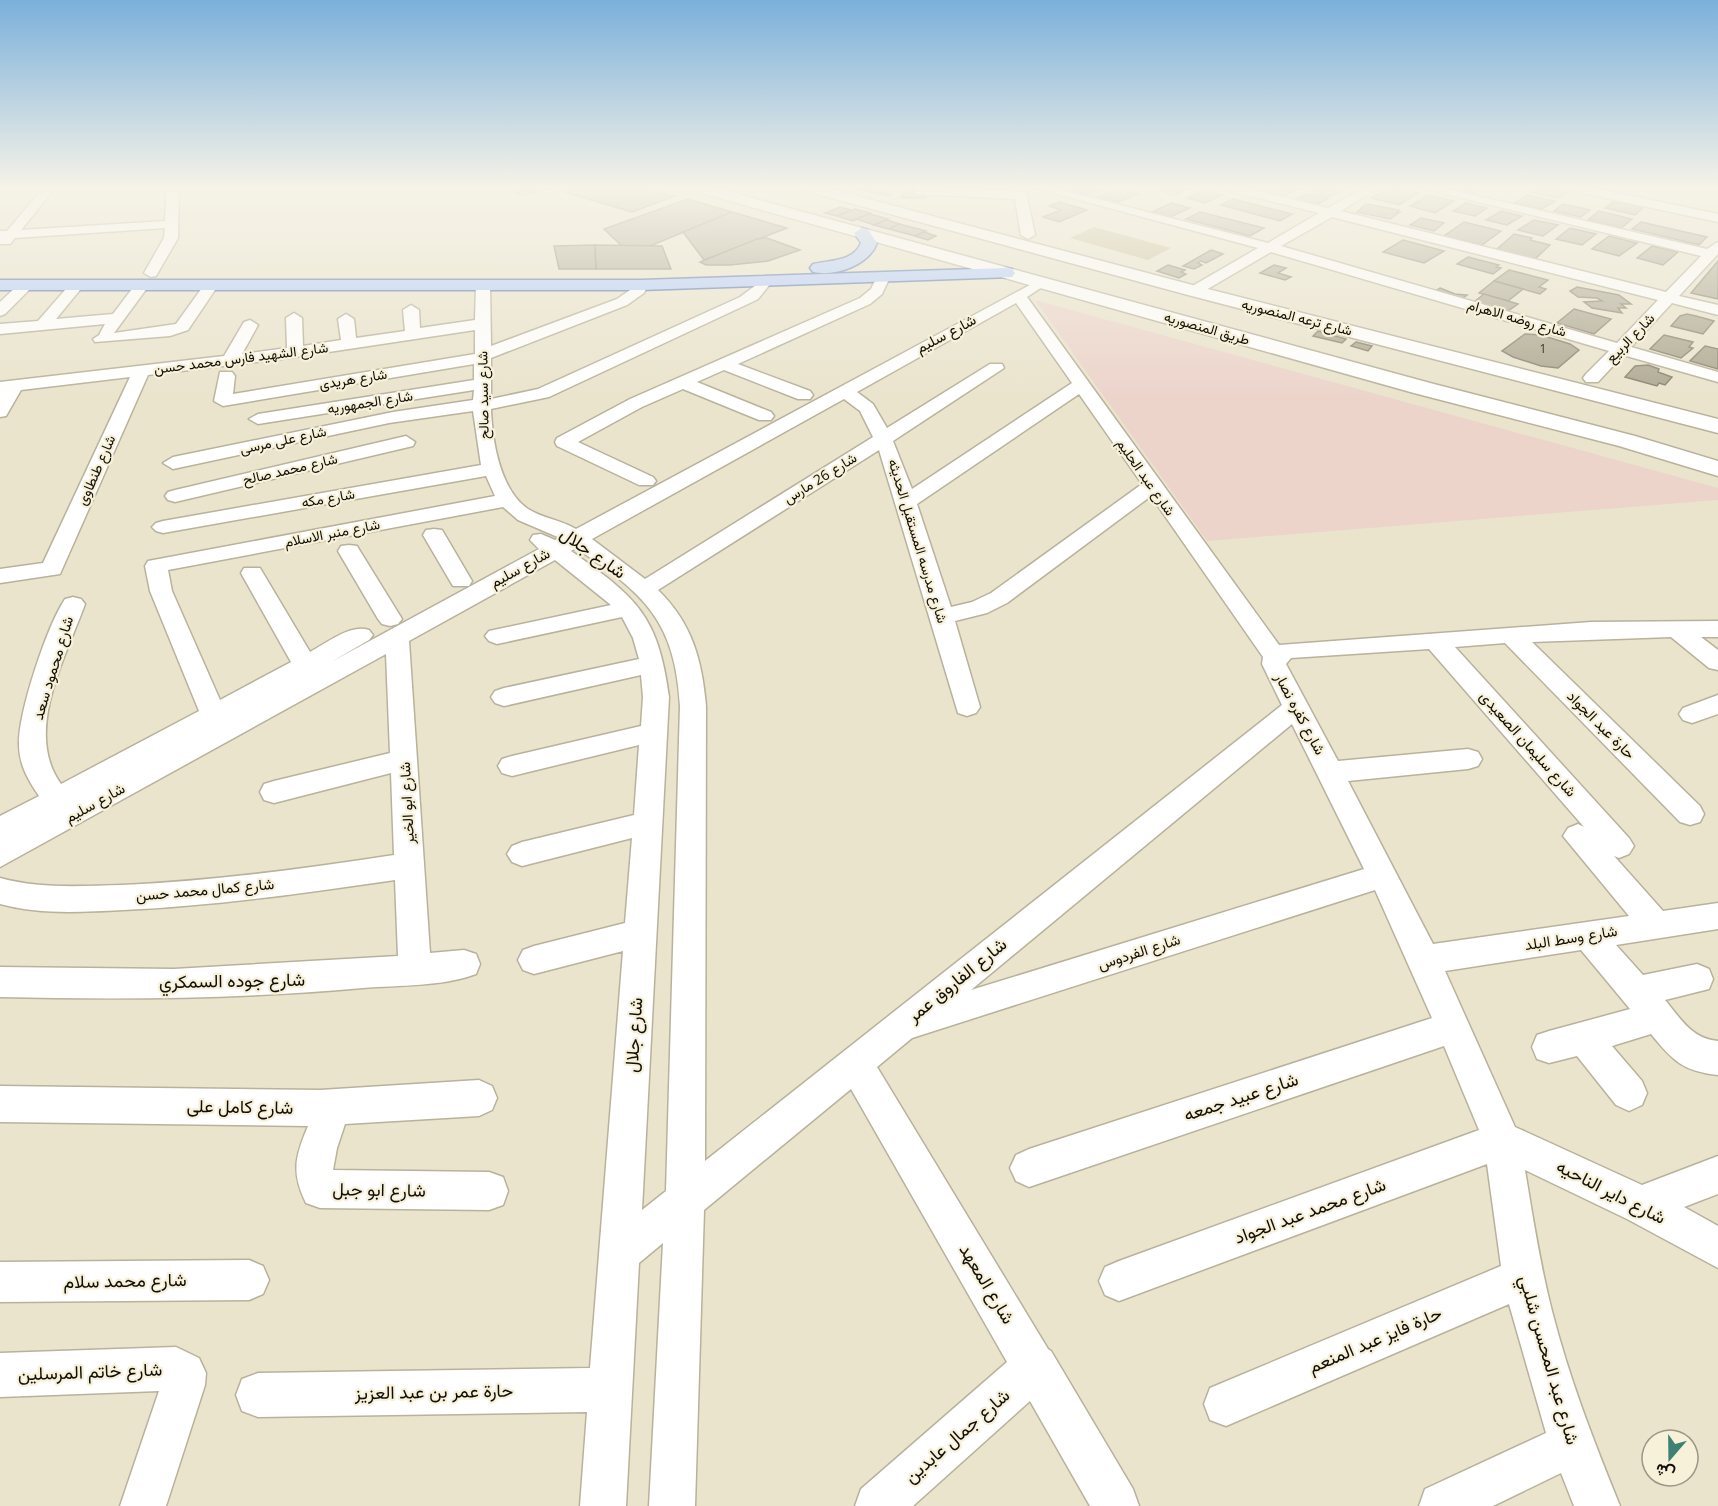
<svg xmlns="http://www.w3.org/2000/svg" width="1718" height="1506" font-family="'Open Sans',Vazirmatn,sans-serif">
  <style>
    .industrial { fill: #ecd4cb }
    .green { fill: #c9bf9b }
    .building { fill: #b0aa94; stroke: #8b8671; stroke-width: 1.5 }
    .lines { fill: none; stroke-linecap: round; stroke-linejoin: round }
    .street-casing { stroke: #b8b29c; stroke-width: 3 }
    .secondary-casing { stroke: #b8b29c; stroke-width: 3 }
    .primary-casing { stroke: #5773a8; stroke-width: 3 }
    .street { fill: #fff; fill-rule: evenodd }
    .secondary { fill: #fff; fill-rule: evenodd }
    .primary { fill: #b1ccff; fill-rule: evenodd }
    .labels { text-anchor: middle; stroke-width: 4.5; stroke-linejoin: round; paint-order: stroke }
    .number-label { font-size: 12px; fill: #38352a }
    .far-street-label { font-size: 14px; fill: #100e07; stroke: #f7f1da }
    .street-label { font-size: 15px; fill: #100e07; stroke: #f7f1da }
    .near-street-label { font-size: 18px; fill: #100e07; stroke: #f7f1da }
  </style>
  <rect width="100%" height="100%" fill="#eae4cd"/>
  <polygon class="industrial" points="1035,300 1718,488 1718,500 1207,541"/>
  <polygon class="green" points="1094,227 1171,248 1148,260 1070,238"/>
  <g class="building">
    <polygon points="513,187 557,187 521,195 515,192 522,190"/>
    <polygon points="579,187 641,187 675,196 632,212 564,192"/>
    <polygon points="848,187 860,187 891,194 888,196"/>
    <polygon points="903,187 994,187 994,192 903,189"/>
    <polygon points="1075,187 1107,187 1087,194 1069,189"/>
    <polygon points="1167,187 1192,187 1174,195 1158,190"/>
    <polygon points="1280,187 1295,187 1300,188 1282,197 1267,193"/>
    <polygon points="1320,187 1334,187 1345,189 1331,196 1311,191"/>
    <polygon points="1449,187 1483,187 1474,193"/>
    <polygon points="1540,187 1551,187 1570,191 1558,198 1531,192"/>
    <polygon points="1389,188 1397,188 1419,193 1399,205 1371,198"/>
    <polygon points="1118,189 1138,194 1118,202 1097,197"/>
    <polygon points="1204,190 1222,195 1205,203 1187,198"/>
    <polygon points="903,192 927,192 926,198 901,198"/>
    <polygon points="1308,193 1329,198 1316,205 1294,200"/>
    <polygon points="1428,195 1454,201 1435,213 1410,206"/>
    <polygon points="1527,195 1555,201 1542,209 1515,203"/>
    <polygon points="688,199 732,212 650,246 622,246 604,229"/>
    <polygon points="1233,199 1292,214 1280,221 1221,205"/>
    <polygon points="1615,201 1644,207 1635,215 1605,208"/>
    <polygon points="1059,202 1087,210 1059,222 1043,217 1061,210 1049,206"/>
    <polygon points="1171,203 1190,208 1170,217 1152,212"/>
    <polygon points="1466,203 1487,208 1475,216 1453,211"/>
    <polygon points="1366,204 1399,210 1397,212 1400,212 1390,219 1357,212"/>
    <polygon points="1563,204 1590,210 1581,217 1554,211"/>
    <polygon points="840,207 851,210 837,216 825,213"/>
    <polygon points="855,209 870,213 853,221 837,216"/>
    <polygon points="1501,211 1522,216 1507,225 1486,220"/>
    <polygon points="1599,211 1632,219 1621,228 1588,220"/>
    <polygon points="732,212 787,228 704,260 683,232"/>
    <polygon points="1200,212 1264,228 1250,236 1186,219"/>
    <polygon points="870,214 888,219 874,225 856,219"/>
    <polygon points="1421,218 1444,223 1434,231 1410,225"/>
    <polygon points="886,220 900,224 889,229 874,225"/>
    <polygon points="1534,220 1558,225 1543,236 1518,230"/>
    <polygon points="1464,222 1501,231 1482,245 1444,236"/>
    <polygon points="1641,222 1707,237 1699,245 1632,229"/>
    <polygon points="899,224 926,231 915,236 889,229"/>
    <polygon points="1570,228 1596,234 1582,245 1556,239"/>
    <polygon points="924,232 936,236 928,240 915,236"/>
    <polygon points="1514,234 1532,238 1530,240 1550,245 1535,259 1496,250"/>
    <polygon points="1609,236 1637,243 1619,256 1592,249"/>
    <polygon points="767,238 800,250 768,261 730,265 706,265 700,262 757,239"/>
    <polygon points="1403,240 1444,251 1424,263 1383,252"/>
    <polygon points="595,245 596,269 559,269 554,246"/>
    <polygon points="595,245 662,246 671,269 596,269"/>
    <polygon points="1652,246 1678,252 1663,265 1637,258"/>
    <polygon points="1211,250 1223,254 1206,263 1201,261 1198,263 1202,265 1194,269 1183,266"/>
    <polygon points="1468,257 1499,265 1496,267 1501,268 1493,274 1457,264"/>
    <polygon points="1718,261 1718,299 1691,293"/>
    <polygon points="1168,265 1185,270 1181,272 1186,274 1179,278 1157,271"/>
    <polygon points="1274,265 1286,268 1278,273 1291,277 1285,280 1260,273"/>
    <polygon points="1509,270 1548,280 1539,287 1546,289 1540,294 1494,281"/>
    <polygon points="1494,281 1523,289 1508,301 1479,293"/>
    <polygon points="1577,287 1619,295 1631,304 1621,304 1626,308 1618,308 1622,313 1592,308 1584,302 1602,301 1597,298 1578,297 1570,291"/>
    <polygon points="1440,288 1455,294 1467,295 1460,300 1434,292"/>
    <polygon points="1484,294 1508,301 1518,304 1508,311 1474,302"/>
    <polygon points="1574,309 1611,319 1594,334 1557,323"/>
    <polygon points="1687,314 1696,316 1714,321 1703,334 1671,326 1680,316"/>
    <polygon points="1318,331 1346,339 1342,343 1313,336"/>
    <polygon points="1525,334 1541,335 1570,344 1579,350 1558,368 1541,366 1513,357 1502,351"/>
    <polygon points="1664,335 1693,342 1689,347 1693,348 1681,358 1650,349"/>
    <polygon points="1356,342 1372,346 1368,351 1351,346"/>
    <polygon points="1705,346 1718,349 1718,369 1690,361"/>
    <polygon points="1648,365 1659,369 1658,372 1672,377 1665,385 1659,383 1657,386 1625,377 1635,366"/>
  </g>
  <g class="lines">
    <g class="street-casing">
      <g id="street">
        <polygon points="0,187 22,187 16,191 0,191"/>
        <polygon points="44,187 56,187 21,230 165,221 167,187 179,187 178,238 156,276 151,277 144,273 164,238 165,228 15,238 10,244 0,244 0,231 7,231"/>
        <polygon points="920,187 1014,191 1013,187 1025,187 1035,235 1028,239 1021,235 1015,199 916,194 916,188"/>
        <path d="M1031 187H1050L1268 243 1319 213 1225 190 1223 187H1242L1328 208 1366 187H1380L1341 211 1666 292 1701 256 1417 187H1438L1707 249 1718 242V254L1679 296 1718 305V315L1672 303 1631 347 1718 372V382L1623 355 1598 382H1586L1583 378 1586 374 1609 351 1271 252 1199 294H1189L1187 291 1189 288 1258 248ZM1332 217 1658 300 1617 343 1281 246Z"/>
        <polygon points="1567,187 1589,187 1718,214 1718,222 1573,191"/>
        <polygon points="883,273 890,277 882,294 870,304 738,364 810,391 813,395 810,399 798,399 724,370 697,382 771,412 774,416 771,420 759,420 683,389 642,407 578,442 653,477 656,481 653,485 639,485 557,446 555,442 557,438 630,399 860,298 871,289 878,274"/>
        <path d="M764 279 771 283 758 299 750 303 549 397 491 409C492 440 500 490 528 509 542 518 561 520 576 529L1041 279 1048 283 1027 297 1279 645 1591 622 1718 621V637H1701L1718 650V670L1709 668 1671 637 1532 642 1700 806 1704 814 1700 822 1690 825 1680 822 1505 643 1455 647 1629 838 1634 846 1629 854 1619 858 1614 856 1663 911 1718 903V929L1616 945 1643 975 1697 964 1709 969 1713 979 1709 989 1665 1000C1681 1019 1692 1039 1718 1041V1075C1683 1071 1673 1061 1651 1034L1612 1046 1642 1081 1647 1093 1642 1105 1629 1111 1616 1105 1577 1056 1549 1063 1537 1059 1532 1047 1537 1035 1549 1031 1630 1009 1581 950 1445 971 1515 1127 1642 1185 1718 1156V1194L1684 1207 1718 1226V1268L1627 1219 1525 1170C1533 1218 1540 1265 1552 1311 1569 1378 1594 1442 1620 1506H1574L1561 1473 1493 1506H1419L1425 1489 1546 1433 1509 1304 1226 1426 1210 1420 1204 1404 1210 1388 1501 1266 1487 1164 1119 1301 1105 1295 1099 1281 1105 1267 1119 1261 1479 1130 1444 1046 1029 1187 1016 1181 1010 1168 1016 1155 1029 1149 1432 1018 1375 890 912 1038 877 1067 1048 1349 1051 1351 1133 1489 1139 1506H1090L1030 1401 913 1506H855L861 1489 1007 1362 851 1089 704 1210 695 1506H649L663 1243 639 1263 626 1506H580L587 1412 258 1417 242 1411 236 1395 242 1379 258 1373 590 1368 623 951 534 974 523 970 518 960 523 950 534 946 625 923 632 838 522 866 512 862 507 854 512 846 522 842 634 815 639 745 512 776 502 773 498 766 502 759 512 756 641 726 643 697 641 675 504 706 495 703 491 697 495 691 504 688 639 659 633 638 622 617 497 644 489 641 485 636 489 631 611 605 555 560 409 641 430 953 464 950 476 954 480 964 476 974C441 987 400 985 363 988 242 999 121 1000 0 997V967L174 969 398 956 395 880C305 893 214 906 123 910 81 912 40 915 0 904V878C40 889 81 886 122 885 213 881 304 869 394 855L391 773 274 803 264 800 260 792 264 784 274 781 390 753 386 654 0 867V816L39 796C28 780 19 764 19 745 18 713 47 626 65 599L73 597 81 599 85 604C66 657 23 732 61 784L199 711 150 591 145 566 148 561 495 496 486 476 163 533 156 531 152 527 156 523 163 521 481 465 473 411 389 423 173 469 163 463 173 457 393 412 473 400 474 390 258 424 249 419 258 414 474 380V364L223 406 214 401 220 372H232L235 376 233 394 475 354V330L282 359 148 375 60 574 0 583V569L43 563 130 377 21 390 6 416 0 417V382L224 356 244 322 250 320 258 325 242 354 287 348 286 318 294 313 302 318 303 346 341 340 338 319 346 314 354 319 356 338 405 331 403 310 411 305 419 310 420 328 475 320 476 285 483 281 490 285 491 346 617 299 633 288 636 282H646L648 285 644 293 627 305 491 358V399L538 389 740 297ZM1016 303 1072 383 912 489 893 441 1004 368 1002 364H990L887 428 873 404 857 392ZM1079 394 1142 484 991 593 972 602 951 607 917 504ZM844 399 860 411 873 437 645 579 592 539ZM879 450 958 713 967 716 976 713 980 707 955 621 987 613 1007 603 1151 496 1263 657 1262 664 1282 705 705 1161 706 706C702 660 692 623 658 590ZM503 507 518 520 560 538 555 540 541 534 533 535 530 540 539 549 331 662 369 640 373 635 369 630C350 624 327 643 310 652L260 568H244L241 573 291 662 220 700 172 591 168 570ZM576 548C645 594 675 621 680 706L666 1191 642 1210 669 697C658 615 637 598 571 551ZM1429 649 1584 827 1578 824 1568 828 1563 836 1629 916 1433 944 1348 781 1468 769 1478 766 1482 759 1478 752 1468 749 1338 761 1286 664 1291 658ZM1292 724 1364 869 971 990Z"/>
        <polygon points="143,280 150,284 114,333 176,324 207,281 217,281 219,284 188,330 170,336 95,342 93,339 99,335 105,324 0,334 0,324 38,321 72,282 82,282 84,285 56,319 113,314 138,281"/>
        <polygon points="26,281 31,282 33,285 31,288 5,314 0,316 0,302 21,282"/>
        <polygon points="406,436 415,442 413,446 175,502 168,500 165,496 168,492 175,490"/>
        <polygon points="434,529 442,530 445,535 472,581 469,586 453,586 450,581 423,535 426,530"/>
        <polygon points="349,545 357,546 360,551 402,619 398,624 390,626 382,624 378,619 338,551 341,546"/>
        <polygon points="1718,695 1718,714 1692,723 1683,720 1679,714 1683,708"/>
        <path d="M479 1080 492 1086 497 1098 492 1110 479 1116 345 1124 337 1148 333 1170 489 1172 503 1177 508 1191 503 1205 489 1210 320 1208 306 1203C291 1172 295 1157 308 1126L0 1122V1086L320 1090Z"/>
        <polygon points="249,1260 263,1266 269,1280 263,1294 249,1300 0,1302 0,1262"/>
        <polygon points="176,1347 199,1358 206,1373 205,1385 166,1506 120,1506 159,1391 0,1397 0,1353"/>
      </g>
    </g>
    <g class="secondary-casing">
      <g id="secondary">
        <polygon points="689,187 712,187 1430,383 1635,436 1718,461 1718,476 1619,446 1414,393 691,190"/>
        <polygon points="800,187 823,187 1200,287 1718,419 1718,433 1188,295 802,190"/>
      </g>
    </g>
    <g class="primary-casing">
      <g id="primary">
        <path d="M862 228 868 230 877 243C869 265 836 277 813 272L810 268 813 264C830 260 853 262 861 243L854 233Z"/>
        <polygon points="1006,268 1012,269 1015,273 1012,277 641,290 0,290 0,280 641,280"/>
      </g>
    </g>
    <use href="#street" class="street"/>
    <use href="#secondary" class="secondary"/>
    <use href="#primary" class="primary"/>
  </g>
  <linearGradient id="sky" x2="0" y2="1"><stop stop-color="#7bb0db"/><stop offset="0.47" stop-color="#f6f3e8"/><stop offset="1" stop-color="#f6f3e8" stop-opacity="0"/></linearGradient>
  <rect width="1718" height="398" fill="url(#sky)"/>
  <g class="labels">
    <g class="number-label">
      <text x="1543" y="353">1</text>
    </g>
    <g class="far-street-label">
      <text transform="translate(1297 317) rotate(14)" y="5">شارع ترعه المنصوريه</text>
      <text transform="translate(1517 318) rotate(16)" y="5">شارع روضه الاهرام</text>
      <text transform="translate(1207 328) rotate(16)" y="5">طريق المنصوريه</text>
      <text transform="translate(1630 338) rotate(-46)" y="5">شارع الربيع</text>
      <text transform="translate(241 358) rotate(-7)" y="5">شارع الشهيد فارس محمد حسن</text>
      <text transform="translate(353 379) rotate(-9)" y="5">شارع هريدى</text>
      <text transform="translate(483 395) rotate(-91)" y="5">شارع سيد صالح</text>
      <text transform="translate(370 402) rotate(-9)" y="5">شارع الجمهوريه</text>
      <text transform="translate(283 440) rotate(-12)" y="5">شارع على مرسى</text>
      <text transform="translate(290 469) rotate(-13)" y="5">شارع محمد صالح</text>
      <text transform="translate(96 470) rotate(-66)" y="5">شارع طنطاوى</text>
      <text transform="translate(1146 477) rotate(55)" y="5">شارع عبد الحليم</text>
      <text transform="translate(820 478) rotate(-32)" y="5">شارع 26 مارس</text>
      <text transform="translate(328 498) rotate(-10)" y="5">شارع مكه</text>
      <text transform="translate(332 533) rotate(-11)" y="5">شارع منبر الاسلام</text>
      <text transform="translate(918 541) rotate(73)" y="5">شارع مدرسه المستقبل الحديثه</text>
    </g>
    <g class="street-label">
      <text transform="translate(946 334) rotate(-28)" y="5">شارع سليم</text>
      <text transform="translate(520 568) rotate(-29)" y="5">شارع سليم</text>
      <text transform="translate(53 668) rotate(-73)" y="5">شارع محمود سعد</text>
      <text transform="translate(1300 714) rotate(62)" y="5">شارع كفره نصار</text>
      <text transform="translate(1601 725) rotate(45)" y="5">حارة عبد الجواد</text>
      <text transform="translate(1528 744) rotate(48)" y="5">شارع سليمان الصعيدى</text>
      <text transform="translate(95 803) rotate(-29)" y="5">شارع سليم</text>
      <text transform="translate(407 803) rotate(-93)" y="5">شارع ابو الخير</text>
      <text transform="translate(205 890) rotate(-5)" y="5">شارع كمال محمد حسن</text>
      <text transform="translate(1571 938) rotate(-9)" y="5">شارع وسط البلد</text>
      <text transform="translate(1139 952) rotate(-18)" y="5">شارع الفردوس</text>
    </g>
    <g class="near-street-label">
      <text transform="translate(593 553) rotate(35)" y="6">شارع جلال</text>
      <text transform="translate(957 980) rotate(-39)" y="6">شارع الفاروق عمر</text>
      <text transform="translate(232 981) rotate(-1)" y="6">شارع جوده السمكري</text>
      <text transform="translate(634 1035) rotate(-86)" y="6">شارع جلال</text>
      <text transform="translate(1241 1097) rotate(-18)" y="6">شارع عبيد جمعه</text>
      <text transform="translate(240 1107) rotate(1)" y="6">شارع كامل على</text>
      <text transform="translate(379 1190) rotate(1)" y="6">شارع ابو جبل</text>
      <text transform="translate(1611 1192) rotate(27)" y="6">شارع داير الناحيه</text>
      <text transform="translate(1310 1211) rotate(-20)" y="6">شارع محمد عبد الجواد</text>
      <text transform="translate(125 1281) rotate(-1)" y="6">شارع محمد سلام</text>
      <text transform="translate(987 1284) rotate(59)" y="6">شارع المعهد</text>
      <text transform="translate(1375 1340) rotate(-23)" y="6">حارة فايز عبد المنعم</text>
      <text transform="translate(1549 1360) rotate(74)" y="6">شارع عبد المحسن شلبي</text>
      <text transform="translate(90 1372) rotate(-2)" y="6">شارع خاتم المرسلين</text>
      <text transform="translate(434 1392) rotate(-1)" y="6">حارة عمر بن عبد العزيز</text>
      <text transform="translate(957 1436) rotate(-41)" y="6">شارع جمال عابدين</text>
    </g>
  </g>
  <g transform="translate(1670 1458) rotate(200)"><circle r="28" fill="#f7f1da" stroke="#9b9686" stroke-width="1.5"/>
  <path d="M0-4.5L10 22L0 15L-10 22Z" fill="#3d8074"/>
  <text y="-9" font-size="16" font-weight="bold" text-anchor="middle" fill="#100e07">ش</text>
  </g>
</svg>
